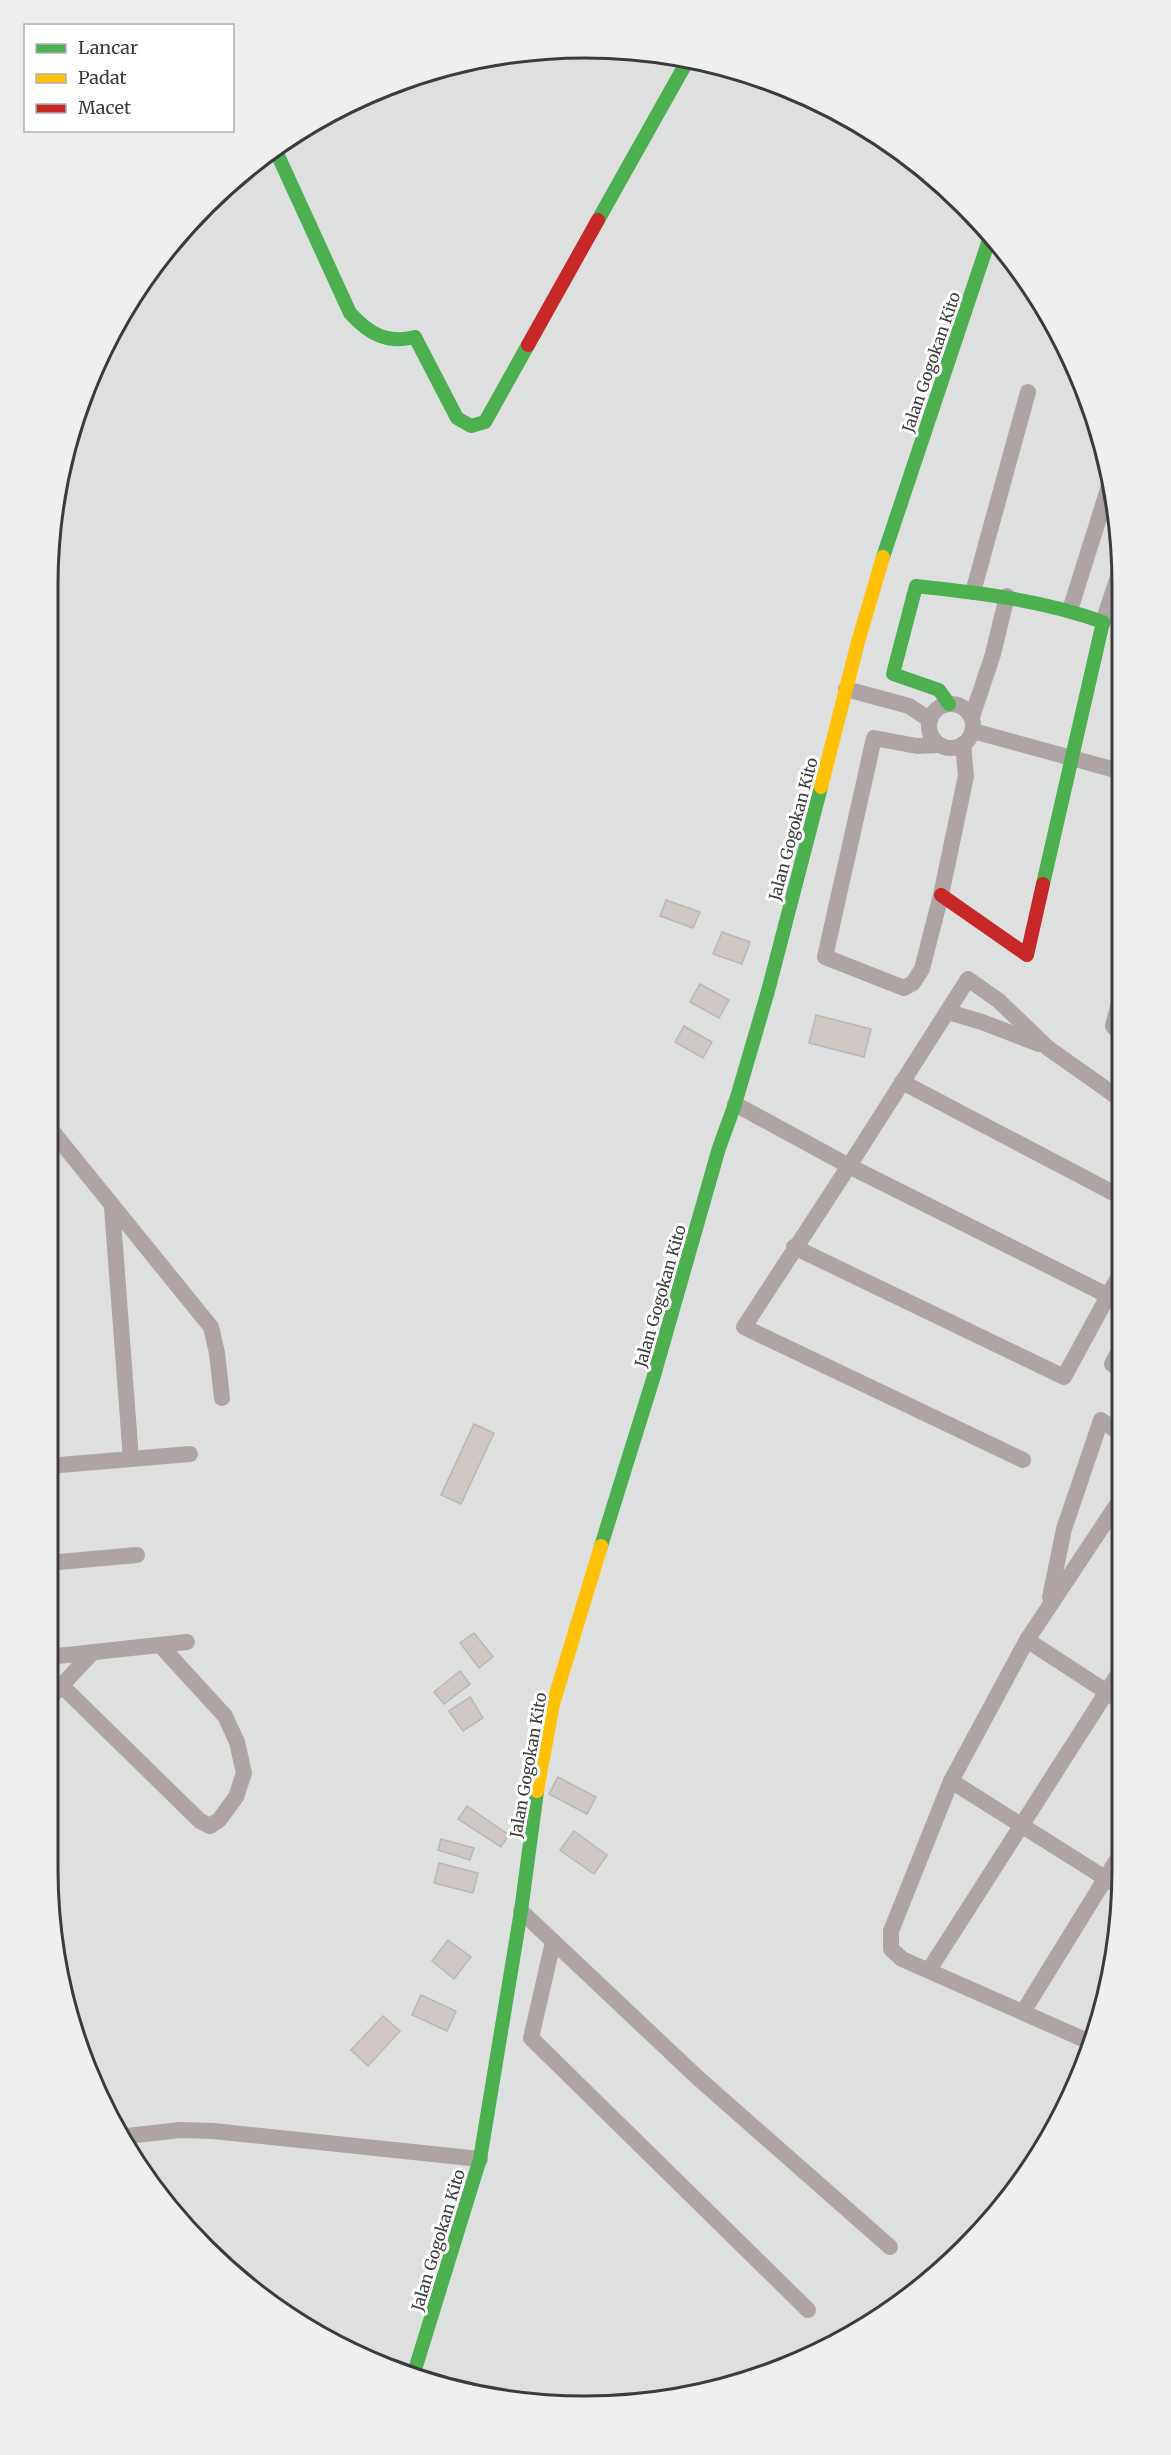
<svg xmlns="http://www.w3.org/2000/svg" width="1171" height="2455" font-family="Merriweather,serif">
  <style>
    .building { fill: #cfc8c5; stroke: #b8b7b7; stroke-width: 1.5 }
    .lines { fill: none; stroke-linecap: round; stroke-linejoin: round }
    .street { stroke: #aea4a3; stroke-width: 16 }
    .fast { stroke: #4caf50; stroke-width: 14 }
    .slow { stroke: #ffc107; stroke-width: 14 }
    .jam { stroke: #c62828; stroke-width: 14 }
    .labels { text-anchor: middle; stroke-width: 6; stroke-linejoin: round; paint-order: stroke }
    .street-label { font-size: 16px; fill: #3b3c3c; stroke: #fff }
    .rim { fill: none; stroke: #3b3c3c; stroke-width: 3 }
  </style>
  <rect width="100%" height="100%" fill="#dedfdf"/>
  <g class="building">
    <polygon points="666,900 700,912 693,928 660,916"/>
    <polygon points="722,932 750,942 742,964 713,954"/>
    <polygon points="700,984 729,1000 719,1018 690,1002"/>
    <polygon points="816,1015 871,1029 864,1057 809,1043"/>
    <polygon points="684,1026 712,1042 703,1058 675,1042"/>
    <polygon points="474,1424 494,1433 461,1504 441,1495"/>
    <polygon points="474,1633 493,1657 479,1668 460,1643"/>
    <polygon points="460,1671 470,1684 444,1704 434,1692"/>
    <polygon points="470,1697 483,1718 463,1731 449,1711"/>
    <polygon points="558,1777 596,1797 587,1814 549,1794"/>
    <polygon points="467,1806 509,1835 501,1847 458,1819"/>
    <polygon points="574,1831 607,1855 594,1874 560,1850"/>
    <polygon points="441,1839 474,1848 470,1860 438,1850"/>
    <polygon points="439,1863 478,1873 473,1893 434,1883"/>
    <polygon points="448,1940 471,1957 454,1979 432,1961"/>
    <polygon points="421,1995 456,2011 447,2031 412,2015"/>
    <polygon points="383,2016 400,2031 368,2066 351,2050"/>
  </g>
  <g class="lines">
    <g class="street">
      <polyline points="973,592 1028,392"/>
      <polyline points="1070,610 1110,483"/>
      <polyline points="1103,622 1119,574"/>
      <polyline points="846,689 909,706 930,720"/>
      <circle cx="951" cy="726" r="22"/>
      <polyline points="972,717 993,654 1007,596"/>
      <polyline points="973,731 1119,771"/>
      <polyline points="940,745 917,746 874,738 825,957 904,988 913,983 922,969 941,895 966,776 963,744"/>
      <polyline points="1120,999 1113,1026 1120,1033"/>
      <polyline points="948,1012 982,1022 1039,1044"/>
      <polyline points="902,1082 1121,1197"/>
      <polyline points="735,1104 849,1166 1121,1302"/>
      <polyline points="48,1126 211,1327 217,1353 222,1398"/>
      <polyline points="112,1207 131,1459"/>
      <polyline points="794,1247 1064,1377 1121,1272"/>
      <polyline points="1121,1347 1112,1364 1121,1370"/>
      <polyline points="1023,1460 744,1327 849,1166 968,979 999,1001 1048,1048 1120,1099"/>
      <polyline points="48,1466 190,1454"/>
      <polyline points="48,1563 137,1555"/>
      <polyline points="1050,1597 1064,1529 1101,1420 1121,1434"/>
      <polyline points="1027,1640 1122,1702"/>
      <polyline points="48,1657 187,1642"/>
      <polyline points="62,1686 200,1821 210,1826 219,1820 236,1797 244,1773 237,1742 225,1716 160,1645"/>
      <polyline points="48,1700 92,1653"/>
      <polyline points="951,1781 1121,1888"/>
      <polyline points="521,1911 698,2078 890,2247"/>
      <polyline points="553,1942 531,2038 808,2310"/>
      <polyline points="929,1970 1122,1668"/>
      <polyline points="1023,2012 1123,1850"/>
      <polyline points="1092,2043 902,1959 891,1949 891,1931 951,1781 1027,1640 1122,1497"/>
      <polyline points="127,2136 180,2130 213,2131 480,2159"/>
    </g>
    <g class="fast">
      <path d="M275 149 350 313C369 334 387 344 415 337L457 418 471 426 485 422 528 345"/>
      <polyline points="598,220 689,58"/>
      <polyline points="883,557 990,237"/>
      <path d="M949 704 939 690 893 674 916 586C980 593 1042 600 1103 622L1043 884"/>
      <polyline points="601,1546 653,1379 719,1148 735,1104 768,991 821,787"/>
      <polyline points="413,2376 480,2159 521,1911 537,1791"/>
    </g>
    <g class="slow">
      <polyline points="821,787 858,642 883,557"/>
      <polyline points="537,1791 553,1704 601,1546"/>
    </g>
    <g class="jam">
      <polyline points="528,345 598,220"/>
      <polyline points="941,895 1027,955 1043,884"/>
    </g>
  </g>
  <g class="labels">
    <g class="street-label">
      <text transform="translate(931 362) rotate(-71)" y="6">Jalan Gogokan Kito</text>
      <text transform="translate(793 829) rotate(-75)" y="6">Jalan Gogokan Kito</text>
      <text transform="translate(660 1296) rotate(-74)" y="6">Jalan Gogokan Kito</text>
      <text transform="translate(528 1765) rotate(-80)" y="6">Jalan Gogokan Kito</text>
      <text transform="translate(438 2240) rotate(-73)" y="6">Jalan Gogokan Kito</text>
    </g>
  </g>
  <path d="M0 0H1171V2455H0ZM585 58H585A527 527 0 0 1 1112 585V1869A527 527 0 0 1 585 2396H585A527 527 0 0 1 58 1869V585A527 527 0 0 1 585 58Z" fill="#efefef" fill-rule="evenodd"/>
  <path class="rim" d="M585 58H585A527 527 0 0 1 1112 585V1869A527 527 0 0 1 585 2396H585A527 527 0 0 1 58 1869V585A527 527 0 0 1 585 58Z"/>
  <rect x="24" y="24" width="210" height="108" fill="#ffffff" stroke="#b1b1b1" stroke-width="1.5"/>
  <rect x="36" y="44" width="30" height="9" fill="#4caf50" stroke="#b1b1b1" stroke-width="1.5"/>
  <text x="78" y="54" font-size="18" fill="#3b3c3c">Lancar</text>
  <rect x="36" y="74" width="30" height="9" fill="#ffc107" stroke="#b1b1b1" stroke-width="1.5"/>
  <text x="78" y="84" font-size="18" fill="#3b3c3c">Padat</text>
  <rect x="36" y="104" width="30" height="9" fill="#c62828" stroke="#b1b1b1" stroke-width="1.5"/>
  <text x="78" y="114" font-size="18" fill="#3b3c3c">Macet</text>
</svg>
